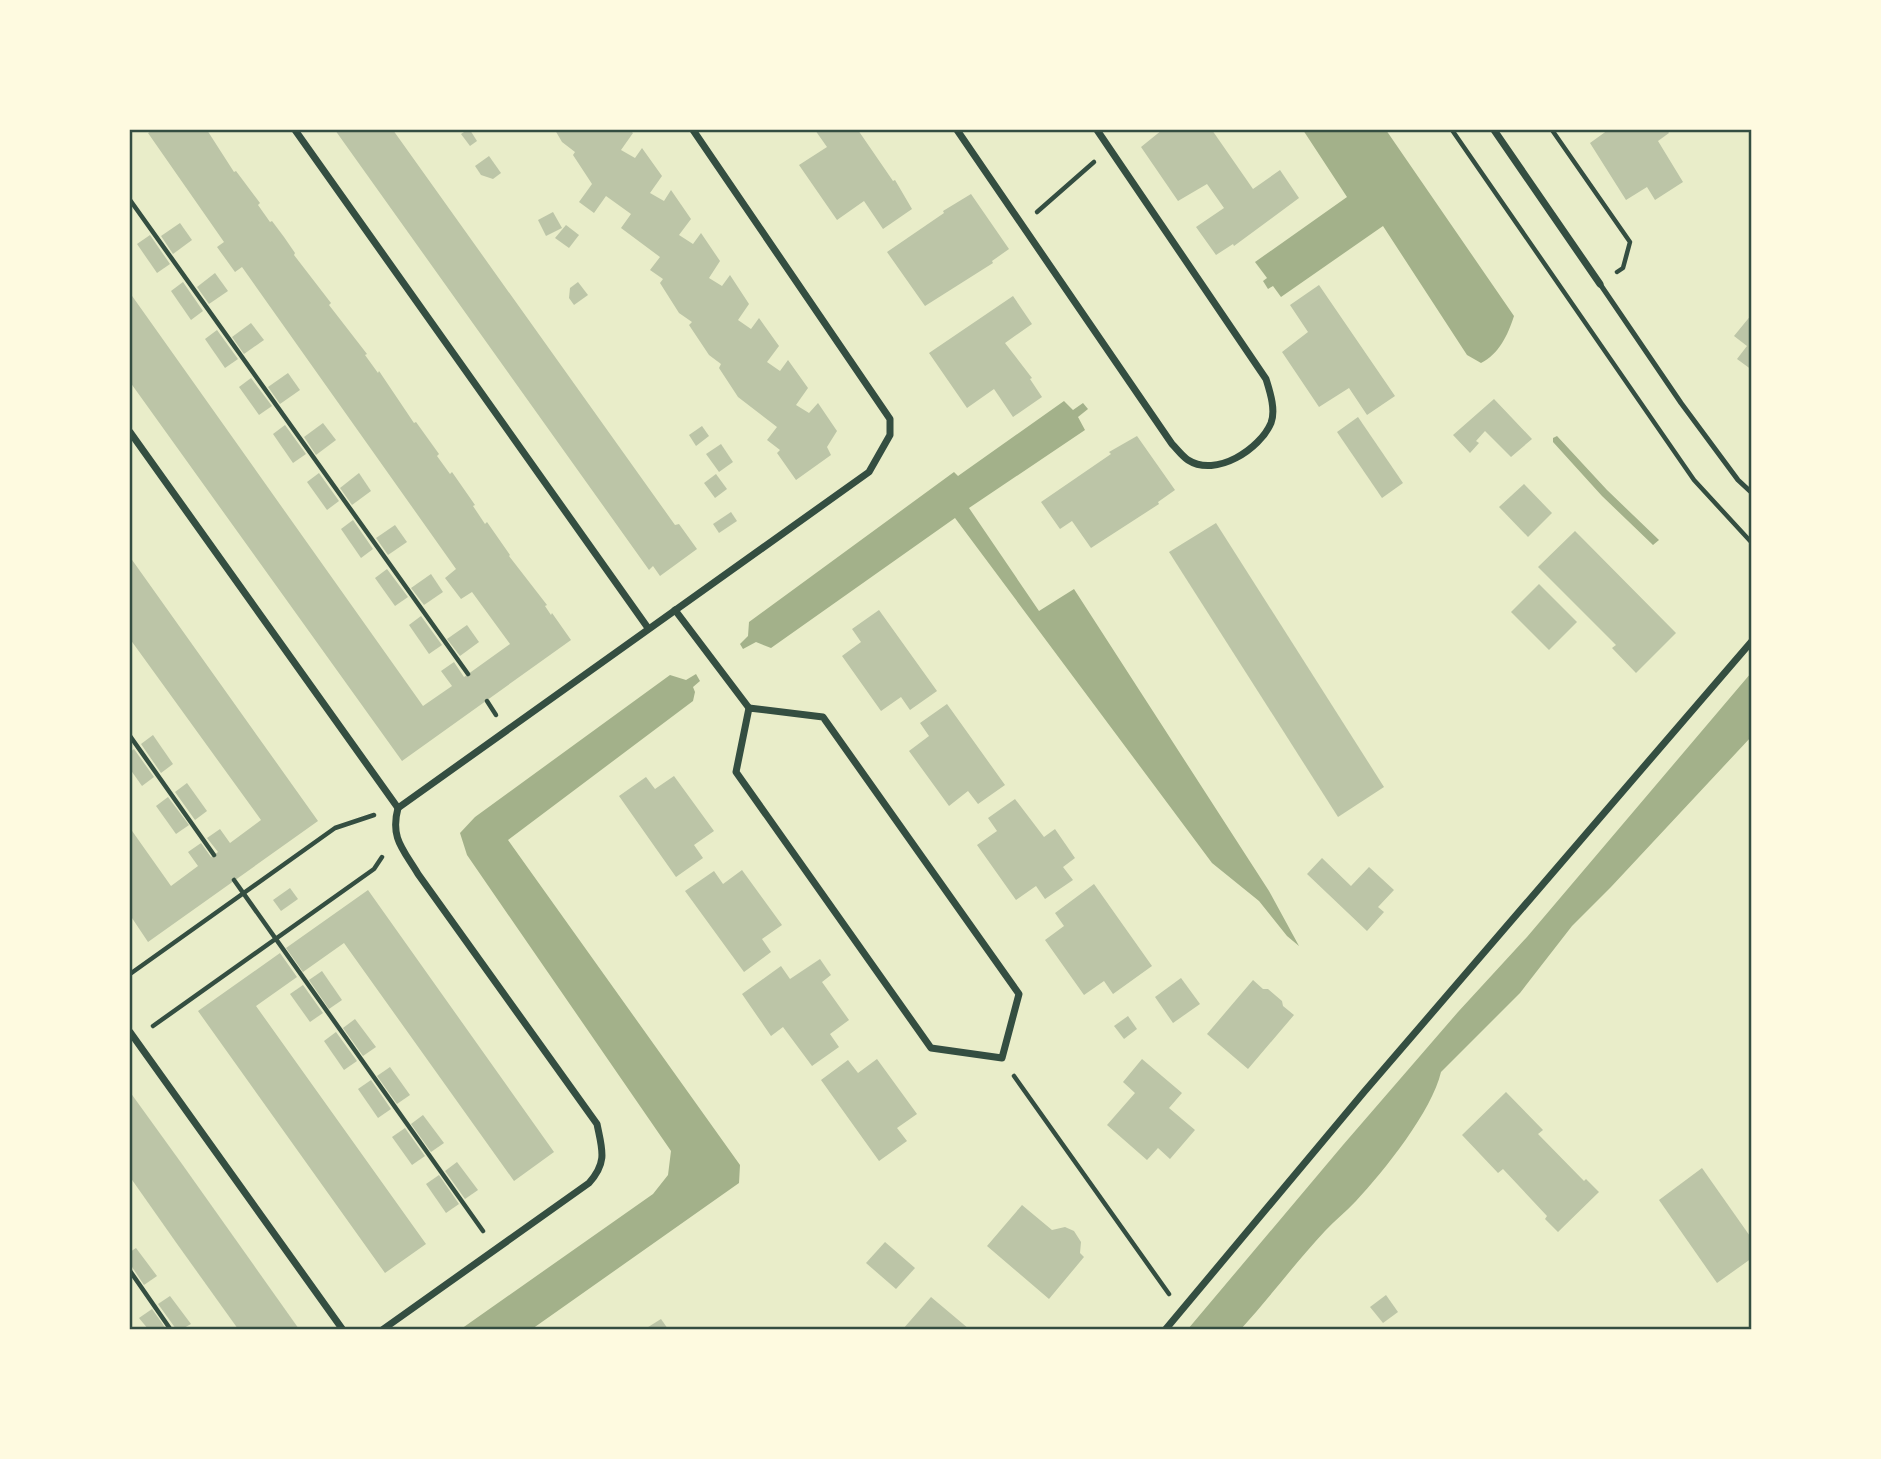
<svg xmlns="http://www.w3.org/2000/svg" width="1881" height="1459" font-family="Inter,sans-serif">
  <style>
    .water { fill: #a3b18a }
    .building { fill: #bcc5a7 }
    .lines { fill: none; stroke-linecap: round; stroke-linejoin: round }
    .path { stroke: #344e41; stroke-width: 4.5 }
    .service { stroke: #344e41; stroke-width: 5 }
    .minor { stroke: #344e41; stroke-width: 7 }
    .neatline { fill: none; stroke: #344e41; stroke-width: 2.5 }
  </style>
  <rect width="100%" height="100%" fill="#e9edc9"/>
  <g class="water">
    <path d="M1303 130H1386L1514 316C1508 335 1499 354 1481 363L1467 355 1383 226 1281 297 1273 286 1268 289 1263 281 1267 278 1255 262 1347 197Z"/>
    <polygon points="1064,401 1073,410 1083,403 1088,409 1078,417 1085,430 969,508 1039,611 1074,589 1269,891 1299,946 1287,936 1259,901 1212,863 955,518 771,648 756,642 743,649 740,644 748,636 749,622 954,472 958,476"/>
    <polygon points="1557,436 1607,490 1659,540 1653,545 1602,496 1553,442 1553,438"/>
    <path d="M1751 673V737L1611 887 1572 926 1520 993 1441 1072C1432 1111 1384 1171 1356 1201 1346 1212 1335 1220 1325 1231 1296 1262 1270 1297 1241 1329H1188L1343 1145 1458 1012 1527 937Z"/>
    <polygon points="696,674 700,681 693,687 695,692 693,701 508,840 740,1165 739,1183 532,1329 461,1329 653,1194 668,1175 671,1151 467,855 460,833 475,817 670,675 686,680"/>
  </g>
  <g class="building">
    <polygon points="153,130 207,130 234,172 236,171 260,203 258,205 270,222 272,221 284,237 295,253 294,255 331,303 329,305 367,354 365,355 378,373 379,371 414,423 416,422 439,454 437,456 450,474 452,472 475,505 473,506 485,524 487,522 510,555 509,556 547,605 545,606 551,615 552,613 571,640 402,761 130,382 130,293 423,706 452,686 441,671 454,662 464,677 510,644 472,592 461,599 445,578 456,569 242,267 235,272 217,247 224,242 148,133"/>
    <polygon points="335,130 393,130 675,525 679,524 697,549 660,576 653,566 649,570"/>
    <polygon points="467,130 470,130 477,141 470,146 461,134"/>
    <polygon points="555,130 630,130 633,133 621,150 635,158 642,148 662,176 650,193 664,201 671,190 691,219 679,235 693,244 701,233 720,261 709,278 722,286 730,275 749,304 738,320 751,329 759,318 779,346 767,362 780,371 788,360 808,388 796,405 809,413 818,403 837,431 827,447 831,455 796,480 777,453 780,450 767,440 777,427 738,397 719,368 721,364 709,355 689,325 692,322 679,313 660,283 663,279 650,270 660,257 621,228 631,214 606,196 594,213 579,202 592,184 573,155 575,152 562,142"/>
    <polygon points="815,130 858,130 893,181 895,180 912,209 883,229 864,201 837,220 799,165 827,147"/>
    <polygon points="1162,130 1212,130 1253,189 1280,170 1299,198 1234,246 1233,244 1216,255 1196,227 1224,208 1207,184 1178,201 1141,147"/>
    <polygon points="1608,130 1667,130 1669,133 1658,141 1683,182 1655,200 1647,187 1626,200 1590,143"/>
    <polygon points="489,156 501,173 493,179 481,175 475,166"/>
    <polygon points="971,194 1009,249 992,261 993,263 925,306 887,252 944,213 943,211"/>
    <polygon points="553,212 562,228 546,236 538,220"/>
    <polygon points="180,223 192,240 173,254 161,236"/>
    <polygon points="566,225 579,235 569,248 555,238"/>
    <polygon points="150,235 170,264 157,273 137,244"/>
    <polygon points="215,273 228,291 209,304 197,287"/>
    <polygon points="183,282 203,311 191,320 171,291"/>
    <polygon points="578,282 588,295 574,305 569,298 570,288"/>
    <polygon points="1319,285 1395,396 1367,415 1349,388 1319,407 1282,352 1308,332 1290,305"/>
    <polygon points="1013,296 1032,324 1005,343 1032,378 1030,379 1042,397 1013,417 994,389 967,408 929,353"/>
    <polygon points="1752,314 1752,370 1737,359 1747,346 1734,336"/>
    <polygon points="251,323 264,340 244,354 232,337"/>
    <polygon points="217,330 238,359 225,368 205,339"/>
    <polygon points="288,373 300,390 280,404 268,387"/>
    <polygon points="251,378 272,406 259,415 239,387"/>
    <polygon points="1494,399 1532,439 1511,457 1485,431 1476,441 1479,443 1470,453 1453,435"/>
    <polygon points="1358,417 1403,483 1382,498 1337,432"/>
    <polygon points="323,423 336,440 316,455 304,437"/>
    <polygon points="285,425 306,454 293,463 273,434"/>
    <polygon points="702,426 709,436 696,446 689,435"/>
    <polygon points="1137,436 1175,490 1158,502 1159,504 1091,548 1072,521 1060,529 1041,502 1111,454 1109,452"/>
    <polygon points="721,444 733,462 719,472 706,454"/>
    <polygon points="319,473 339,501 327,510 307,482"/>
    <polygon points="359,473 371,491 352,505 340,488"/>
    <polygon points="716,474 727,489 715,498 704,483"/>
    <polygon points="1524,484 1552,513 1528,537 1499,507"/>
    <polygon points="731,512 737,521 719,533 713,524"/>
    <polygon points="353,520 373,549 361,558 341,529"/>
    <polygon points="1216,523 1384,787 1338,817 1169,552"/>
    <polygon points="395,525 407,542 388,555 376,538"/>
    <polygon points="1575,531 1676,633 1636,673 1612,648 1616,645 1538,567"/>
    <polygon points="130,557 318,821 148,942 130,915 130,828 171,886 198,866 188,852 201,843 211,857 218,852 207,838 220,829 230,843 261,820 130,639"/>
    <polygon points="387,569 408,597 395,606 375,578"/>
    <polygon points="431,574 443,592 424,605 411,588"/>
    <polygon points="1539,584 1577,622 1549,650 1511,612"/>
    <polygon points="879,610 937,691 910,710 901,697 881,711 842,656 861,642 852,629"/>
    <polygon points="421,616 442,645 429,654 409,625"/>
    <polygon points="467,625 479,642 460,656 447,639"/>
    <polygon points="947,704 1005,785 978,804 968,791 949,806 909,751 929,736 920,723"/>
    <polygon points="153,735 173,764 161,773 141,744"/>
    <polygon points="134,749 154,777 142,786 130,769 130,752"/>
    <polygon points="674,776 714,831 694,845 703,858 676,877 619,796 646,777 655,789"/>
    <polygon points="187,783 207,811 195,820 175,792"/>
    <polygon points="168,797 189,825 176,834 156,806"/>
    <polygon points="1015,799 1044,837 1055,829 1075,858 1063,867 1073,880 1045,899 1036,886 1016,900 977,845 997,831 988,818"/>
    <polygon points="1322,858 1351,886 1369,867 1394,890 1378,907 1384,912 1367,931 1307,874"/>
    <polygon points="742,870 782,925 762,939 771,952 744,972 685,891 714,871 723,884"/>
    <polygon points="1094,884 1152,966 1113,994 1104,981 1084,995 1045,940 1064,926 1055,913"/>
    <polygon points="290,888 298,899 281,911 273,900"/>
    <polygon points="368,890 554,1152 514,1181 344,943 303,972 286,948"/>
    <polygon points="280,953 297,977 256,1006 426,1244 385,1273 198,1011"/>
    <polygon points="820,959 831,975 822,982 849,1020 830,1034 839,1047 812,1066 783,1027 771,1036 742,994 781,966 790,979"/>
    <polygon points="322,971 342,1000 329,1009 309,980"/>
    <polygon points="1181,978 1200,1004 1173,1023 1155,997"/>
    <polygon points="1253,980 1263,989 1268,989 1282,1001 1283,1006 1294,1015 1248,1069 1207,1034"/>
    <polygon points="303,985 323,1013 310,1022 290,994"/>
    <polygon points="1128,1016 1137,1029 1124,1039 1114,1026"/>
    <polygon points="355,1019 376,1047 363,1056 343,1028"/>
    <polygon points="336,1032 357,1061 344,1070 324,1041"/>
    <polygon points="877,1059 917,1114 897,1128 907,1141 879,1161 821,1080 848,1060 858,1073"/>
    <polygon points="1142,1059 1182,1093 1169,1108 1195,1130 1170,1159 1158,1148 1147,1160 1107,1125 1135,1093 1123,1082"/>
    <polygon points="390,1067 410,1095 397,1104 377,1076"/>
    <polygon points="371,1080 391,1109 378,1118 358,1089"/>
    <polygon points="130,1092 182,1164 299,1329 238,1329 175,1241 130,1177"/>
    <polygon points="1506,1092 1543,1130 1538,1134 1584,1181 1586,1179 1599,1192 1558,1232 1545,1219 1547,1216 1503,1169 1498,1173 1462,1135"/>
    <polygon points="423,1115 444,1143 431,1152 411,1124"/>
    <polygon points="405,1128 425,1156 412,1165 392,1137"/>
    <polygon points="457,1162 478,1190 465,1199 445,1171"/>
    <polygon points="1702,1168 1752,1239 1752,1258 1717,1283 1659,1200"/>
    <polygon points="439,1175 459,1204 446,1213 426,1184"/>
    <polygon points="1022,1205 1052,1230 1065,1227 1074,1231 1081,1242 1080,1253 1084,1257 1049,1299 987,1246"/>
    <polygon points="885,1242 915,1268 896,1289 866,1263"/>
    <polygon points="136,1248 157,1276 144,1285 130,1264 130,1252"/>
    <polygon points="1386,1295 1398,1312 1383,1323 1370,1307"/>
    <polygon points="170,1296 191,1324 182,1329 176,1329 158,1304"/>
    <polygon points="931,1297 969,1329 903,1329"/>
    <polygon points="152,1309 162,1323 166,1329 148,1329 139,1318"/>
    <polygon points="661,1319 668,1329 645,1329"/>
  </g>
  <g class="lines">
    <g class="path">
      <polyline points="1452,130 1694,480 1752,543"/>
      <polyline points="1552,130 1630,242 1623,268 1617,272"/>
      <polyline points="130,200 468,674"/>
      <polyline points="1037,212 1094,162"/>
      <polyline points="487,701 496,715"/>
      <polyline points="130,736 214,855"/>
      <polyline points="234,880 483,1231"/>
      <polyline points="130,974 335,828 374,815"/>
      <polyline points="153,1026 374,869 382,857"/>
      <polyline points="1014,1076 1169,1294"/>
      <polyline points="130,1271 171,1330"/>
    </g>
    <polyline class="service" points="1600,284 1681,403 1738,480 1752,493"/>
    <g class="minor">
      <polyline points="295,130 648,628"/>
      <path d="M957 130 1172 444C1177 449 1182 456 1188 460 1216 478 1260 449 1271 423 1276 410 1270 392 1266 379L1097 130"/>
      <polyline points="1494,130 1600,284"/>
      <polyline points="130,432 398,808"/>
      <polyline points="675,610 749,708"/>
      <polygon points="749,708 823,717 1019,994 1002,1058 931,1048 736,772"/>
      <polyline points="130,1032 343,1330"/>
      <path d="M382 1330 589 1183C608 1162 602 1149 597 1124L418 874C403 849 390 838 398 808L869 472 890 435V419L693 130"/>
      <polyline points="1165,1330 1364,1092 1752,641"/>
    </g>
  </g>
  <rect width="1881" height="1459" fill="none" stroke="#fefae0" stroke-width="262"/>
  <rect x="131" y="131" width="1619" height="1197" class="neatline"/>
</svg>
